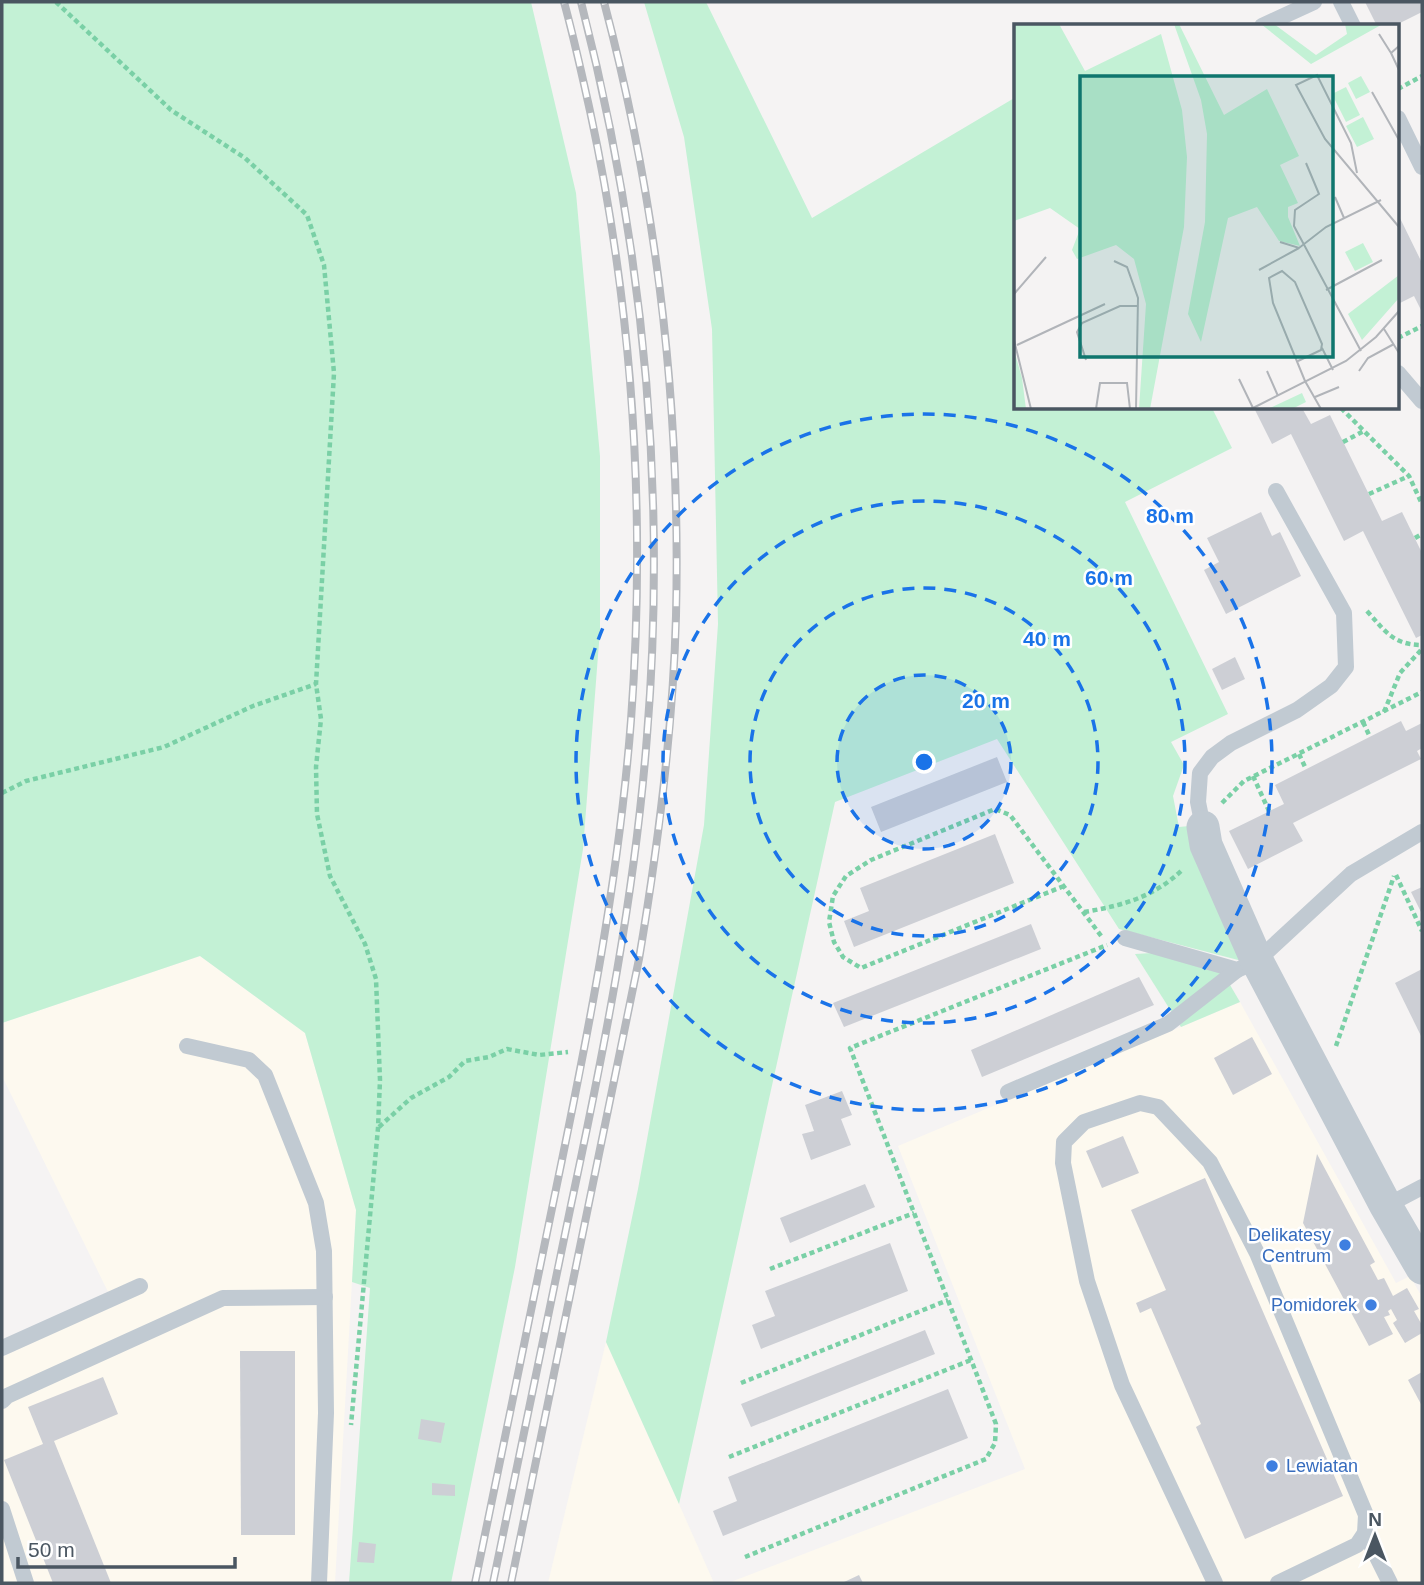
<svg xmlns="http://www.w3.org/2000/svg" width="1424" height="1585" font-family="Arial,sans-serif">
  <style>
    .commercial { fill: #fdf9ef }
    .green { fill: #c3f1d5 }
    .building { fill: #cdcfd5 }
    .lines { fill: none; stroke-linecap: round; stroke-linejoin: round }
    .path { stroke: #7ad0a6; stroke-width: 4.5; stroke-dasharray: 5 3.5; stroke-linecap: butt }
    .service { stroke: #c1cad2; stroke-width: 16 }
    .minor { stroke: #c1cad2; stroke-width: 33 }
    .rail-casing { stroke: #b5b8bd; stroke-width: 8 }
    .rail { stroke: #fff; stroke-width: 5; stroke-dasharray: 16; stroke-linecap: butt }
    .ring { fill: none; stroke: #1a73e8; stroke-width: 3.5; stroke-dasharray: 12 9 }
    .shop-dot { fill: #3f7fe0; stroke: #fff; stroke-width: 2.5 }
    .labels { text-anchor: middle; stroke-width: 5; stroke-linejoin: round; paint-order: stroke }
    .shop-label { font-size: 18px; fill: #366cbe; stroke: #fff; text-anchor: end }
    .inset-road { fill: none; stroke: #b1b4b9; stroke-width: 2 }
    .view { fill: #0f766e; fill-opacity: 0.15; stroke: #0f766e; stroke-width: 3.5 }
    .inset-edge { fill: none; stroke: #4a5661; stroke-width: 3.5 }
    .centre { fill: #1a73e8; stroke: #fff; stroke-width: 3.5 }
    .ring-label { font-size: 21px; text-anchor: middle; font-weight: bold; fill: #1a73e8; stroke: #fff; stroke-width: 5; stroke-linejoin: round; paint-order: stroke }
  </style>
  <rect width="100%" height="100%" fill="#f5f3f3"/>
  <g class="commercial">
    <polygon points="200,956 305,1033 356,1210 335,1583 2,1583 2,1357 114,1304 2,1076 2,1023"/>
    <polygon points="1240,1002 1396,1283 1410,1276 1422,1297 1422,1583 728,1583 1025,1469 898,1146"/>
    <polygon points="606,1342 679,1504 714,1583 548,1583"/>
  </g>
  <g class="green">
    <polygon points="2,2 531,2 576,193 600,456 600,630 583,849 515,1267 451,1583 349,1583 370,1288 352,1282 356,1210 305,1033 200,956 2,1023"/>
    <polygon points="644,2 706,2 812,218 1016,97 1016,408 1212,408 1232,448 1125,502 1228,714 1171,742 1184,765 1173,796 1179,827 1189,826 1242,961 1119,929 997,739 835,802 679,1504 606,1342 638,1189 704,825 718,624 712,329 684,137"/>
    <polygon points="1152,953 1223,973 1240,1002 1181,1027 1135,954"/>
  </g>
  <g class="building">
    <polygon points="1365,2 1422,2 1422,12 1394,26 1377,26"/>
    <polygon points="1398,214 1422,263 1422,312 1414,296 1398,304"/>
    <polygon points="1254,408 1302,408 1311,424 1330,415 1382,521 1402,512 1422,553 1422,635 1416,638 1363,531 1344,541 1291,434 1272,444"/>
    <polygon points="1261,512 1272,536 1280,532 1301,576 1226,614 1204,570 1219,562 1207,538"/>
    <polygon points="1235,657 1245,679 1222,690 1212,669"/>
    <polygon points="1401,721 1406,731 1422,723 1422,748 1417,751 1421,759 1293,823 1303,841 1248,869 1229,831 1284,804 1275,785"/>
    <polygon points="997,757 1007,782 881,832 871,807"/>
    <polygon points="995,834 1014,883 854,947 844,921 869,911 860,888"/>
    <polygon points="1422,887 1422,914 1411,892"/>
    <polygon points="1031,924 1041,949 844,1027 833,1003"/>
    <polygon points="1422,969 1422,1038 1395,983"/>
    <polygon points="1139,977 1154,1005 982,1077 971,1050"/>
    <polygon points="1252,1037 1272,1074 1233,1095 1214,1058"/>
    <polygon points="842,1091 852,1115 841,1119 851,1145 811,1160 802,1134 814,1131 805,1105"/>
    <polygon points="1123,1136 1139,1173 1102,1188 1086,1151"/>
    <polygon points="1317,1154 1375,1262 1370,1265 1378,1280 1384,1278 1393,1296 1407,1288 1419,1309 1414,1311 1422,1325 1422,1333 1405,1343 1393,1323 1397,1320 1391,1309 1388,1311 1390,1315 1384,1317 1393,1334 1369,1346 1303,1223"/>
    <polygon points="1205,1178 1343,1496 1245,1539 1196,1427 1201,1424 1151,1308 1140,1313 1136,1303 1166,1290 1131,1210"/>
    <polygon points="865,1184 875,1207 790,1243 780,1218"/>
    <polygon points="890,1243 908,1291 761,1349 752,1325 775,1316 765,1291"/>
    <polygon points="925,1330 935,1354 751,1427 741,1404"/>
    <polygon points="240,1351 295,1351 295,1535 241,1535"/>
    <polygon points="1422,1372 1422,1406 1408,1380"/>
    <polygon points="103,1377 118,1414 54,1441 111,1583 53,1583 4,1460 43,1444 28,1407"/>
    <polygon points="948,1389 968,1438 723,1536 713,1511 737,1501 728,1477"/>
    <polygon points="421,1419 445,1423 441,1443 418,1439"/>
    <polygon points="432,1483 455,1485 455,1496 432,1495"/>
    <polygon points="359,1542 376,1544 374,1563 357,1562"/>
    <polygon points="859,1575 863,1583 842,1583"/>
  </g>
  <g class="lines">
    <g class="path">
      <polyline points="56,2 171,110 245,158 307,215 324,265 334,373 316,684 321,719 316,767 317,814 330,876 365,944 376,979 380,1080 378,1128 351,1425"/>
      <polyline points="1398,89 1422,76"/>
      <polyline points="1398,338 1422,326"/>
      <polyline points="1341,408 1409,476 1422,504"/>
      <polyline points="1343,442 1364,431"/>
      <polyline points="1369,494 1409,476"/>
      <polyline points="1415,538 1422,534"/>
      <path d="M1367 611C1385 631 1393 645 1422 645"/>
      <polyline points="1384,712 1400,673 1422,649"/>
      <polyline points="1363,722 1370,737"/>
      <polyline points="1299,754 1306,769"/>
      <polyline points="1253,776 1269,811"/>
      <polyline points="2,793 26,781 164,747 253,706 316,684"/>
      <polyline points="1222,803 1244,781 1422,692"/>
      <polyline points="1396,875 1422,931"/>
      <polyline points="1064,886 861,968 843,957 834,942 829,922 833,896 846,876 871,860 995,809 1010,815 1102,937"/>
      <path d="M1084 912C1121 906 1155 897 1183 869"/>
      <polyline points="1336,1046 1394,876"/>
      <polyline points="379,1127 411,1098 449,1077 465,1061 489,1057 507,1049 539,1055 568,1052"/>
      <polyline points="770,1269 914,1213"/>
      <polyline points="741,1383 948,1300"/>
      <polyline points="729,1457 971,1360"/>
      <polyline points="745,1557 986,1459 995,1443 996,1424 850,1048 1107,945"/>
    </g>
    <g class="service">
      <polyline points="1341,2 1353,26"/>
      <polyline points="1262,26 1314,2"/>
      <polyline points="1398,118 1422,167"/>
      <polyline points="1398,373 1422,401"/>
      <polyline points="1203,827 1198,802 1200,773 1212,757 1231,743 1297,710 1331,686 1346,667 1344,613 1276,491"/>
      <polyline points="1125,938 1237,970 1257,961 1351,874 1422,832"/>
      <polyline points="187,1046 249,1060 265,1075 316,1203 324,1251 326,1413 319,1583"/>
      <polyline points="1008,1092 1168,1024 1237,970"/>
      <polyline points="1386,1206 1422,1187"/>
      <polyline points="2,1348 140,1286"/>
      <polyline points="2,1401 7,1396 223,1298 325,1297"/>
      <polyline points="2,1509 26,1583"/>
      <polyline points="1365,1533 1390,1583"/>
      <polyline points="1215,1583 1122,1385 1087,1281 1063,1163 1064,1142 1084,1122 1140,1103 1158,1107 1210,1162 1257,1253 1366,1515 1365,1533 1357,1545 1278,1583"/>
    </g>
    <polyline class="minor" points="1203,827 1206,845 1257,961 1386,1206 1422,1268"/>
    <g class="rail-casing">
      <g id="rail">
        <path d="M475 1583C502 1452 529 1320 556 1189 588 1034 619 878 631 720 646 517 633 310 590 111 582 75 574 38 564 2"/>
        <path d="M493 1583C519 1457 545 1331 571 1205 604 1050 635 894 647 736 667 488 643 242 581 2"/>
        <path d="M511 1583 639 959C658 846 673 731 676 616 681 409 657 202 604 2"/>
      </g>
    </g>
    <use href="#rail" class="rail"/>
  </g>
  <circle cx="924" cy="762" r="87" fill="#1a73e8" fill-opacity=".12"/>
  <g class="ring">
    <circle cx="924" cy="762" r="87"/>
    <circle cx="924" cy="762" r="174"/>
    <circle cx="924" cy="762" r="261"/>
    <circle cx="924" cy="762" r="348"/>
  </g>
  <g class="shop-dot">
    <circle cx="1345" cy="1245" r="7"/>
    <circle cx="1371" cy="1305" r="7"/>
    <circle cx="1272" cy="1466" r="7"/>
  </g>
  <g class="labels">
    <g class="shop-label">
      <text x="1331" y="1241">Delikatesy<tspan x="1331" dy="21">Centrum</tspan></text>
      <text x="1357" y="1311">Pomidorek</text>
      <text x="1286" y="1472" text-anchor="start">Lewiatan</text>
    </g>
  </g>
  <g transform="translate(1014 24)">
    <rect width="385" height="385" fill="#f5f3f3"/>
    <path d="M45 0 71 47 147 10 168 86 173 133 170 203 136 385H125L132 280 120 235 102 221 63 235 58 226 66 205 36 184 0 197V1ZM160 0H165L210 91 253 65 285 132 266 141 284 179 274 183V193L286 222 265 217 243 183 214 194 187 318 174 290 191 198 193 110 187 76ZM247 0H260L302 31 333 10 331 0 367 1 297 40ZM347 52 356 68 342 75 334 59ZM332 63 346 91 332 98 318 70ZM349 93 360 115 343 123 332 102ZM349 219 359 238 341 247 331 228ZM385 251V274L348 316 334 290ZM0 326 8 354 12 385H0ZM288 369 292 378 278 385H254Z" fill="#c3f1d5"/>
    <path class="inset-road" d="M365 10 377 29M385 22 377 29 385 46M358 68 385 116M292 139 305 170 281 186 280 202 347 327M343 149 337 119 303 51 282 61 311 115 385 203M321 173 330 194M266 218 285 224 312 203 367 176M100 237 113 243 124 274 122 385M245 246 285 224M312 266 368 236M0 270 32 233M370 305 385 329M0 316 17 385M3 321 91 280M308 324 319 346M72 336 63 308 68 299 106 282H124M284 337 307 326 308 320 281 258 268 247 255 254 259 279 291 357 307 385M253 347 264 372M345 347 354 334 380 320M225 355 239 384M301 373 325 363M82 385 86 359H113L116 385M237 385 332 337 362 313 385 287"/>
    <path class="view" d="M66 52H319V333H66Z"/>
    <rect width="385" height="385" class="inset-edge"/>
  </g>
  <circle cx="924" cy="762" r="10" class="centre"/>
  <g class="ring-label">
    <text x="1170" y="523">80 m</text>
    <text x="1109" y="585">60 m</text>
    <text x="1047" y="646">40 m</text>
    <text x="986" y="708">20 m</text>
  </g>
  <rect width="1424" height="1585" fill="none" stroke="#4a5661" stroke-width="7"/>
  <g transform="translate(1375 1536)" stroke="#ffffff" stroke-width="5" paint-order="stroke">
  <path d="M0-5L12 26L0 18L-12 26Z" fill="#4a5661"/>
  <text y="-10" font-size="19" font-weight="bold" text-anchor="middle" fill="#4a5661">N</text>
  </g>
  <path d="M18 1557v10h217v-10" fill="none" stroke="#4a5661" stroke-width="3.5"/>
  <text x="28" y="1557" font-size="21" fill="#4a5661" stroke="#ffffff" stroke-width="5" paint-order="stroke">50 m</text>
</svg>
